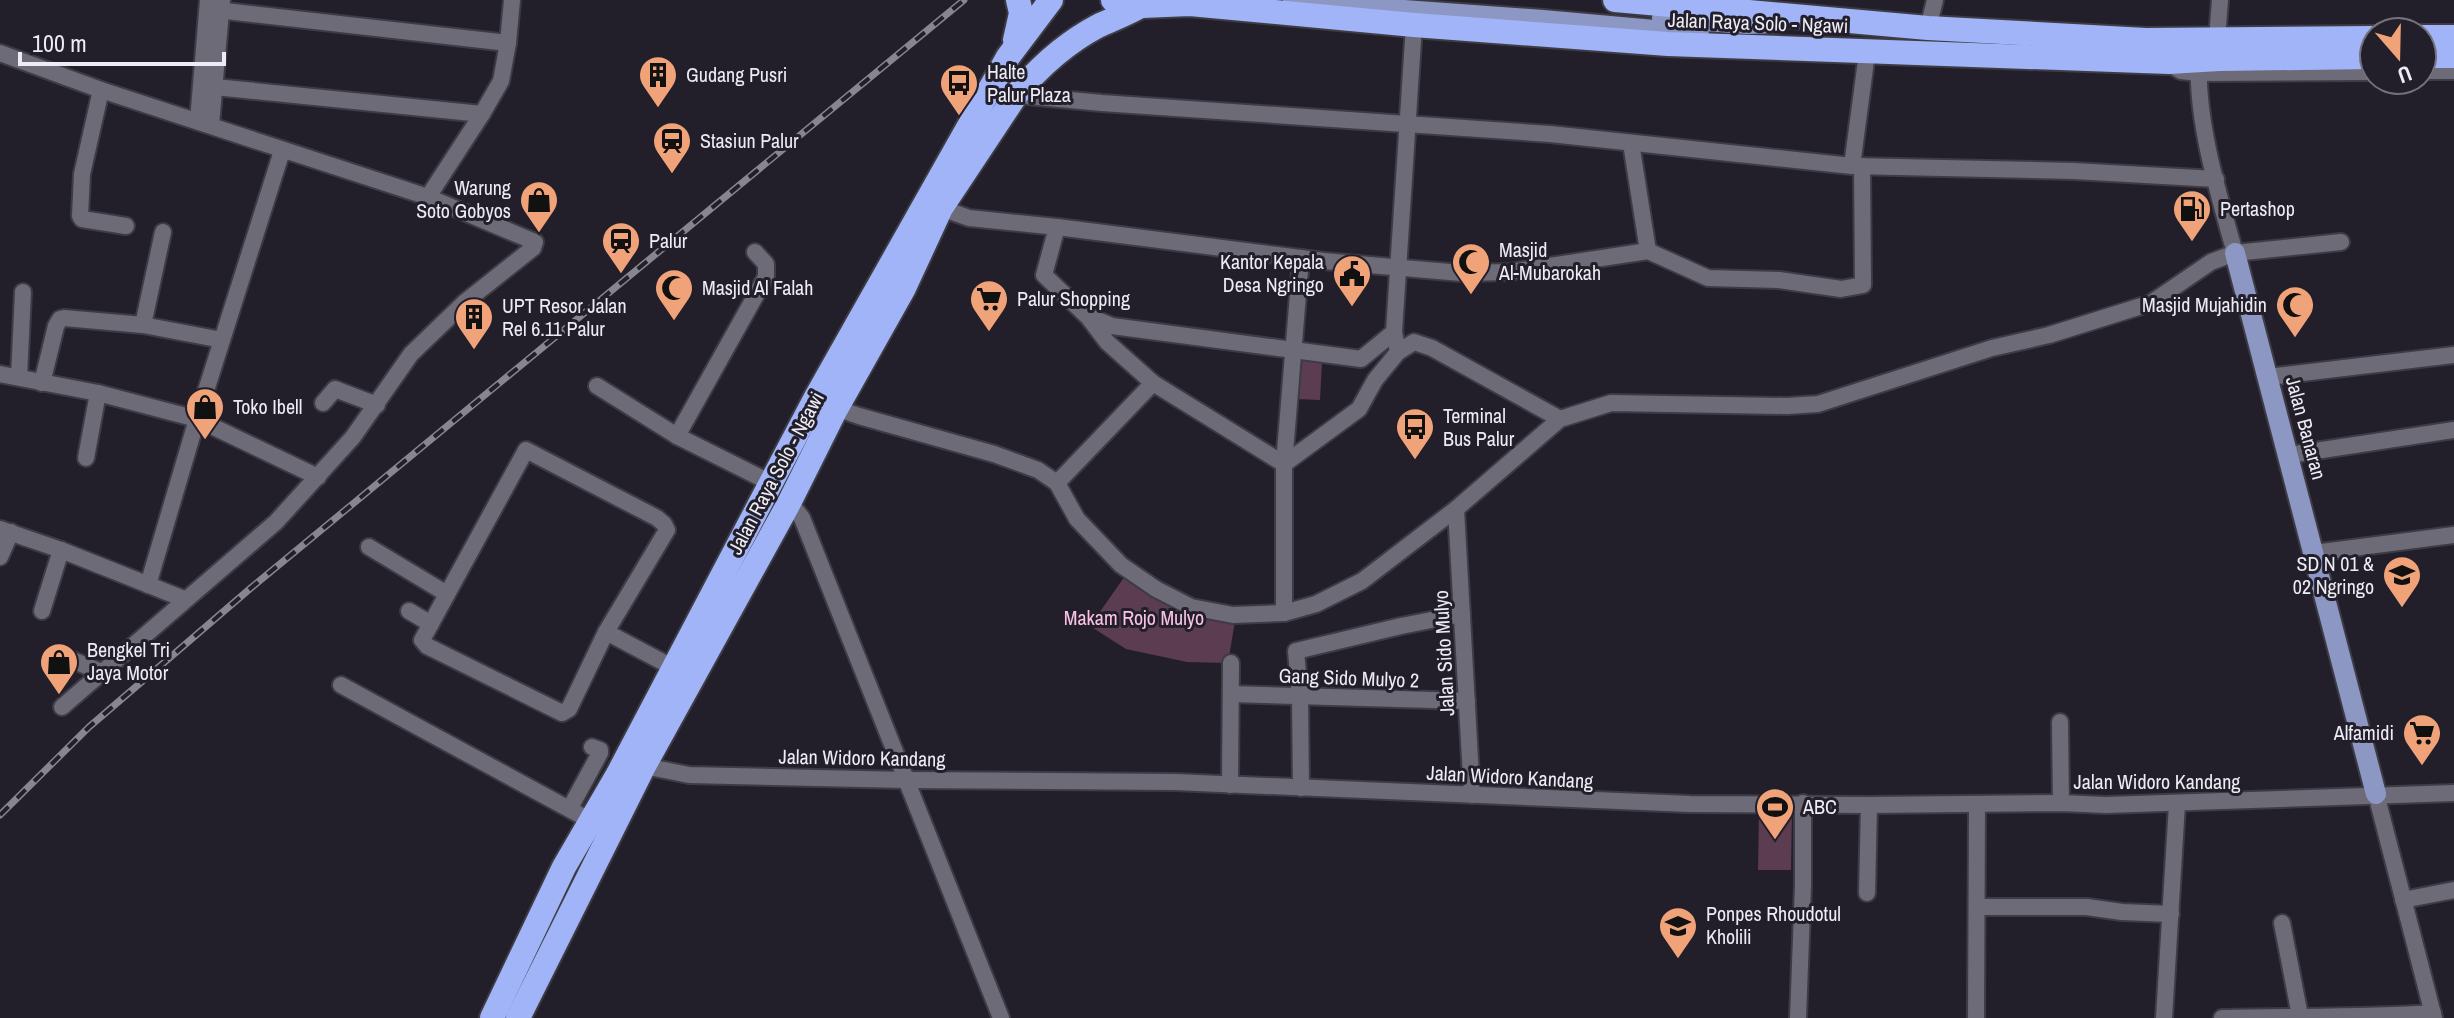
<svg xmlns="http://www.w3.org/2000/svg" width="2454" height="1018" font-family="'Archivo Narrow',sans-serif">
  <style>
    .green { fill: #5b3c51 }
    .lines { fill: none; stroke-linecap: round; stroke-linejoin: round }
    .minor-casing { stroke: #3d3b44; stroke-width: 20 }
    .major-casing { stroke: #3d3b44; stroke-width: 24 }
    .highway-casing { stroke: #3d3b44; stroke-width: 28 }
    .minor { stroke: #6d6b78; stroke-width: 16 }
    .major { stroke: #8c97c4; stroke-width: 20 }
    .highway { stroke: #a0b4f7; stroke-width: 24 }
    .rail-casing { stroke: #87858f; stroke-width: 7 }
    .rail { stroke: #221f2a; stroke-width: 4; stroke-dasharray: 12; stroke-linecap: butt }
    .labels { text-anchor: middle; stroke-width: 6; stroke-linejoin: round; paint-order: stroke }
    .street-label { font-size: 20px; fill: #edecf4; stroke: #221f2a }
    .poi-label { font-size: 20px; fill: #edecf4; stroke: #221f2a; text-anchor: start }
    .park-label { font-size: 20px; fill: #f9c2e6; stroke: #221f2a }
  </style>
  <rect width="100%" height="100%" fill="#221f2a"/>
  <g class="green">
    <polygon points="1300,360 1322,363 1320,400 1297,399"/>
    <polygon points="1125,576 1235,621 1228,663 1187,662 1126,649 1090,626"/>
    <polygon points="1759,812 1792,812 1791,870 1758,870"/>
  </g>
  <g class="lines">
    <g class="minor-casing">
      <g id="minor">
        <polyline points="208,9 508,43"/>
        <polyline points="1928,28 1935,0"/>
        <polyline points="2217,39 2220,0"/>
        <polyline points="0,53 101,90 428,197 535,242 533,248 465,302 411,354 353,437 276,522 62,707"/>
        <path d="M2199 62C2196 121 2219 196 2235 253"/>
        <polyline points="2173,66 2181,71 2199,73 2374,72"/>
        <polyline points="2422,71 2454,71"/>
        <polyline points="215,87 482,114 501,81 508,43 512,0"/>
        <polyline points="101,90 82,174 80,216 82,219 126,226"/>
        <polyline points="1016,95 1102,103 1550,134 1852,166 2074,171 2216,179"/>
        <polyline points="198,121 208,0"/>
        <polyline points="211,125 222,0"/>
        <polyline points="1631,143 1648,251"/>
        <polyline points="1852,166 1867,53"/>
        <polyline points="428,197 482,114"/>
        <polyline points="941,208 969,218 1057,227 1044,275 1088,317 1107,342 1153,383 1284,464 1301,258"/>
        <polyline points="1057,227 1324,261 1461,273 1510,272 1648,251 1708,278 1779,280 1841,289 1863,285 1862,166"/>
        <polyline points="1090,317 1112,326 1361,359 1394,332"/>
        <polyline points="143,325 163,232"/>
        <polyline points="1398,352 1394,332 1414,25"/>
        <polyline points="0,374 98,393 197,419 318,477"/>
        <polyline points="19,377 23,292"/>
        <polyline points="2268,377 2454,355"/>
        <polyline points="42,383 56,326 60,319 64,318 143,325 222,340"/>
        <polyline points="597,386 677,436 771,483"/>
        <polyline points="323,403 335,389 377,405"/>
        <polyline points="827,405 859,416 994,454 1038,470 1057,483 1077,519 1121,565 1156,589 1191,607 1233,615 1284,613 1316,604 1362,581 1456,509 1560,419 1611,403 1787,406 1818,404 1992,348 2049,335 2151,303 2211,262 2235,253 2341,242"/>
        <polyline points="677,436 766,277 766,264 755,252"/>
        <polygon points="526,450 657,518 664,524 667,530 606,632 569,709 562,713 427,646 422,640"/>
        <polyline points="2289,455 2454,430"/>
        <polyline points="86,458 98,393"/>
        <polyline points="1057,483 1153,383"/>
        <polyline points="788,505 795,509 802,518 1001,1018"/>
        <polyline points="1456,509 1472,795"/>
        <polyline points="0,529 61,550 184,599"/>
        <polyline points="369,547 447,594"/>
        <polyline points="2314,553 2454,535"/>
        <polyline points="0,557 11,532"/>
        <polyline points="148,585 197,419 282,151"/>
        <polyline points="42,611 61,550"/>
        <polyline points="409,611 431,624"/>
        <polyline points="1284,613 1284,464 1359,409 1375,380 1398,352 1414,342 1432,348 1560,419"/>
        <polyline points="606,632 674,668"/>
        <polyline points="65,657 101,672"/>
        <polyline points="341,685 591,821"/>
        <polyline points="1231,694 1467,701"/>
        <polyline points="2060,722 2061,803"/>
        <polyline points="644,766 689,775 906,780 1175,782 1690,804 1869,805 2061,803 2106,805 2454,793"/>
        <polyline points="1230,785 1231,663"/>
        <polyline points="1301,788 1300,696 1296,651 1401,626 1462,614"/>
        <polyline points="2376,794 2434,1018"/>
        <polyline points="570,808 600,753 600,750 592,747"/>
        <polyline points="1867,893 1869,805"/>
        <polyline points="2403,900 2454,890"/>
        <polyline points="1978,907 2087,907 2122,912 2171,914"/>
        <polyline points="2282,923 2300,1016"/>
        <polyline points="1798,1018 1803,885 1803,803"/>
        <polyline points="1976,1018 1977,805"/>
        <polyline points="2164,1018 2177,804"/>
        <path d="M2222 1018C2292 1016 2363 1018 2433 1013"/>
      </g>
    </g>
    <g class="major-casing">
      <g id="major">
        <polyline points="1293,2 1543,20 1699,34"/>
        <polyline points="1662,18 1748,24 1774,23"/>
        <polyline points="2235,253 2376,794"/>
      </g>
    </g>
    <g class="highway-casing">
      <g id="highway">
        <polyline points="1113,0 1142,6 1190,4 1414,25 1668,44 2169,62 2219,59 2374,57"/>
        <polyline points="1615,0 1928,28 2146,40 2374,38"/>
        <polyline points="2422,37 2454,37"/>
        <polyline points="1015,40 1021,13 1018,0"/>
        <polyline points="2422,56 2454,56"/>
        <polyline points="492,1018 564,867 618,774 815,399 1008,57 1051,0"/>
        <path d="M518 1018 644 766 788 505 836 409 904 288 941 208 1016 95C1039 67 1066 43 1098 26 1113 19 1130 13 1144 4"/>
      </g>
    </g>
    <use href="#minor" class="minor"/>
    <use href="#major" class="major"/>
    <use href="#highway" class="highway"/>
    <g class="rail-casing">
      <polyline id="rail" points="0,815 89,727 252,587 964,0"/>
    </g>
    <use href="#rail" class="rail"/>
  </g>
  <defs>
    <g id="building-pin" transform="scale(2)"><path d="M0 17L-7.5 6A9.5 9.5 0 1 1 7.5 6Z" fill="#f0a279" stroke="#221f2a"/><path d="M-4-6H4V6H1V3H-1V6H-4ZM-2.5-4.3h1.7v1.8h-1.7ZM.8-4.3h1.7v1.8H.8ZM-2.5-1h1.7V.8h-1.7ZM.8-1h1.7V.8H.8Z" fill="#111"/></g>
    <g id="bus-pin" transform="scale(2)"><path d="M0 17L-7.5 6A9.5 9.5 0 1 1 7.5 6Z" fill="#f0a279" stroke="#221f2a"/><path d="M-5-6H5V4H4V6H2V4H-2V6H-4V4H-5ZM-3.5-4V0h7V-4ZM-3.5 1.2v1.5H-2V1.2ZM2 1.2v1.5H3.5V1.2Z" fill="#111"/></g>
    <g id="station-pin" transform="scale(2)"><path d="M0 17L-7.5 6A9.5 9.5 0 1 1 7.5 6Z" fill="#f0a279" stroke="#221f2a"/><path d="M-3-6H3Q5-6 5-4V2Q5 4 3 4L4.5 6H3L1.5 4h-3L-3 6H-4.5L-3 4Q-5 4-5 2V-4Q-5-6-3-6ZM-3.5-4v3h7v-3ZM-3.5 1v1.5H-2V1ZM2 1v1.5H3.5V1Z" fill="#111"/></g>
    <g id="shop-pin" transform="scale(2)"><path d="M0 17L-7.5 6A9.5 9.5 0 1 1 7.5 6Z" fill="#f0a279" stroke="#221f2a"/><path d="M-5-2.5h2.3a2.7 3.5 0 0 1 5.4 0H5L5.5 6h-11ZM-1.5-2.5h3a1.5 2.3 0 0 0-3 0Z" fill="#111"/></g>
    <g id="fuel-pin" transform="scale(2)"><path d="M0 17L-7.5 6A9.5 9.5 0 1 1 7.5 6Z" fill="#f0a279" stroke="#221f2a"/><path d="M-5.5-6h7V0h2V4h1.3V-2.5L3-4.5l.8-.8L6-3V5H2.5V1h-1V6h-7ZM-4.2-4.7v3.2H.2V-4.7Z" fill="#111"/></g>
    <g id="mosque-pin" transform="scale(2)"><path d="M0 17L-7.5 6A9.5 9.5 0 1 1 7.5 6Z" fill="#f0a279" stroke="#221f2a"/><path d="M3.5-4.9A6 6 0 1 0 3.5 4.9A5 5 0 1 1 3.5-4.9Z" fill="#111"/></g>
    <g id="civic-pin" transform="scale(2)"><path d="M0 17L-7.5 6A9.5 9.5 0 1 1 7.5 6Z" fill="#f0a279" stroke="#221f2a"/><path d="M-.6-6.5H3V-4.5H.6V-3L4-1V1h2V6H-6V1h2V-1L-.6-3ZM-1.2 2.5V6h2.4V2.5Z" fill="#111"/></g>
    <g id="supermarket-pin" transform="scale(2)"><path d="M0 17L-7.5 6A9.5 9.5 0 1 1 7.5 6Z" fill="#f0a279" stroke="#221f2a"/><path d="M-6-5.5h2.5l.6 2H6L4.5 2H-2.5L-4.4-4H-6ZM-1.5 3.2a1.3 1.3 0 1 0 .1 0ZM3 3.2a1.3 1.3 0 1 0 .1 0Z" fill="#111"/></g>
    <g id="school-pin" transform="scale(2)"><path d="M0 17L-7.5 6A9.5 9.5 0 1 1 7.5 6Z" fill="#f0a279" stroke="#221f2a"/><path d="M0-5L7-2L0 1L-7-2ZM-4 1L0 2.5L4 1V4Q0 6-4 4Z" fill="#111"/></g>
    <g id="stadium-pin" transform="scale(2)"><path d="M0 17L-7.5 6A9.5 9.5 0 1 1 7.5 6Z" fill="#f0a279" stroke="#221f2a"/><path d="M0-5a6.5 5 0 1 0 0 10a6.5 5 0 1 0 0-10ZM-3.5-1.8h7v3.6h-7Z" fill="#111"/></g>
  </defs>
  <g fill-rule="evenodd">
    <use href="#building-pin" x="658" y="75"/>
    <use href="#bus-pin" x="959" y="83"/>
    <use href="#station-pin" x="672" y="141"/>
    <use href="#shop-pin" x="539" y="200"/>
    <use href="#fuel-pin" x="2192" y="209"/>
    <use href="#station-pin" x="621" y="241"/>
    <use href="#mosque-pin" x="1471" y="262"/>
    <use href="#civic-pin" x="1352" y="274"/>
    <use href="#mosque-pin" x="674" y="288"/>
    <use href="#supermarket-pin" x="989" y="299"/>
    <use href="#mosque-pin" x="2295" y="305"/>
    <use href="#building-pin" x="474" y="317"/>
    <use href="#shop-pin" x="205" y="407"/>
    <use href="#bus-pin" x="1415" y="427"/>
    <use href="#school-pin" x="2402" y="575"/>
    <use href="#shop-pin" x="59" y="662"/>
    <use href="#supermarket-pin" x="2422" y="733"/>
    <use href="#stadium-pin" x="1775" y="807"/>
    <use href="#school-pin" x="1678" y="926"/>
  </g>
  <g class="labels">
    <g class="street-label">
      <text transform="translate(1758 23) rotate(2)" y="7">Jalan Raya Solo - Ngawi</text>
      <text transform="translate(2306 428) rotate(75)" y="7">Jalan Banaran</text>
      <text transform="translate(776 473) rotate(-62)" y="7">Jalan Raya Solo - Ngawi</text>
      <text transform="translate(1444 653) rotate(-93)" y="7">Jalan Sido Mulyo</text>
      <text transform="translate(1349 678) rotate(2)" y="7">Gang Sido Mulyo 2</text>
      <text transform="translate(862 758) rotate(1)" y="7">Jalan Widoro Kandang</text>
      <text transform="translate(1510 777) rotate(3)" y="7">Jalan Widoro Kandang</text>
      <text x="2157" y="789">Jalan Widoro Kandang</text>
    </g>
    <g class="poi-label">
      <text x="987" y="79">Halte<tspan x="987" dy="23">Palur Plaza</tspan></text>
      <text x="686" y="82">Gudang Pusri</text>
      <text x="700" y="148">Stasiun Palur</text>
      <text x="511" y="195" text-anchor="end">Warung<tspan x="511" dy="23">Soto Gobyos</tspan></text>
      <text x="2220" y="216">Pertashop</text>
      <text x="649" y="248">Palur</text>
      <text x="1499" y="257">Masjid<tspan x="1499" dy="23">Al-Mubarokah</tspan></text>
      <text x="1324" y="269" text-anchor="end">Kantor Kepala<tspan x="1324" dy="23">Desa Ngringo</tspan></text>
      <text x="702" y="295">Masjid Al Falah</text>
      <text x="1017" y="306">Palur Shopping</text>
      <text x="2267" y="312" text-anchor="end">Masjid Mujahidin</text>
      <text x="502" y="313">UPT Resor Jalan<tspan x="502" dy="23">Rel 6.11 Palur</tspan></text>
      <text x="233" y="414">Toko Ibell</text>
      <text x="1443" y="423">Terminal<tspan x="1443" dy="23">Bus Palur</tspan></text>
      <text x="2374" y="571" text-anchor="end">SD N 01 &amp;<tspan x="2374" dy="23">02 Ngringo</tspan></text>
      <text x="87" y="657">Bengkel Tri<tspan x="87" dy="23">Jaya Motor</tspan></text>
      <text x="2394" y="740" text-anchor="end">Alfamidi</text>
      <text x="1803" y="814">ABC</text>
      <text x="1706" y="921">Ponpes Rhoudotul<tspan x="1706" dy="23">Kholili</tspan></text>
    </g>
    <g class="park-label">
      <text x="1134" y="625">Makam Rojo Mulyo</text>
    </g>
  </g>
  <g transform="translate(2398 56) rotate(160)"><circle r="38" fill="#221f2a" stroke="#73717b" stroke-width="2"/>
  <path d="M0-6L14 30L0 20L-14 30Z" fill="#f0a279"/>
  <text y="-12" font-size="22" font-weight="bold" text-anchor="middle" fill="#edecf4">U</text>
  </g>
  <path d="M20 52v12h204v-12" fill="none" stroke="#edecf4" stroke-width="4"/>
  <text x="32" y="52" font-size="24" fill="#edecf4" stroke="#221f2a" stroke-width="6" paint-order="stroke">100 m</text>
</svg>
